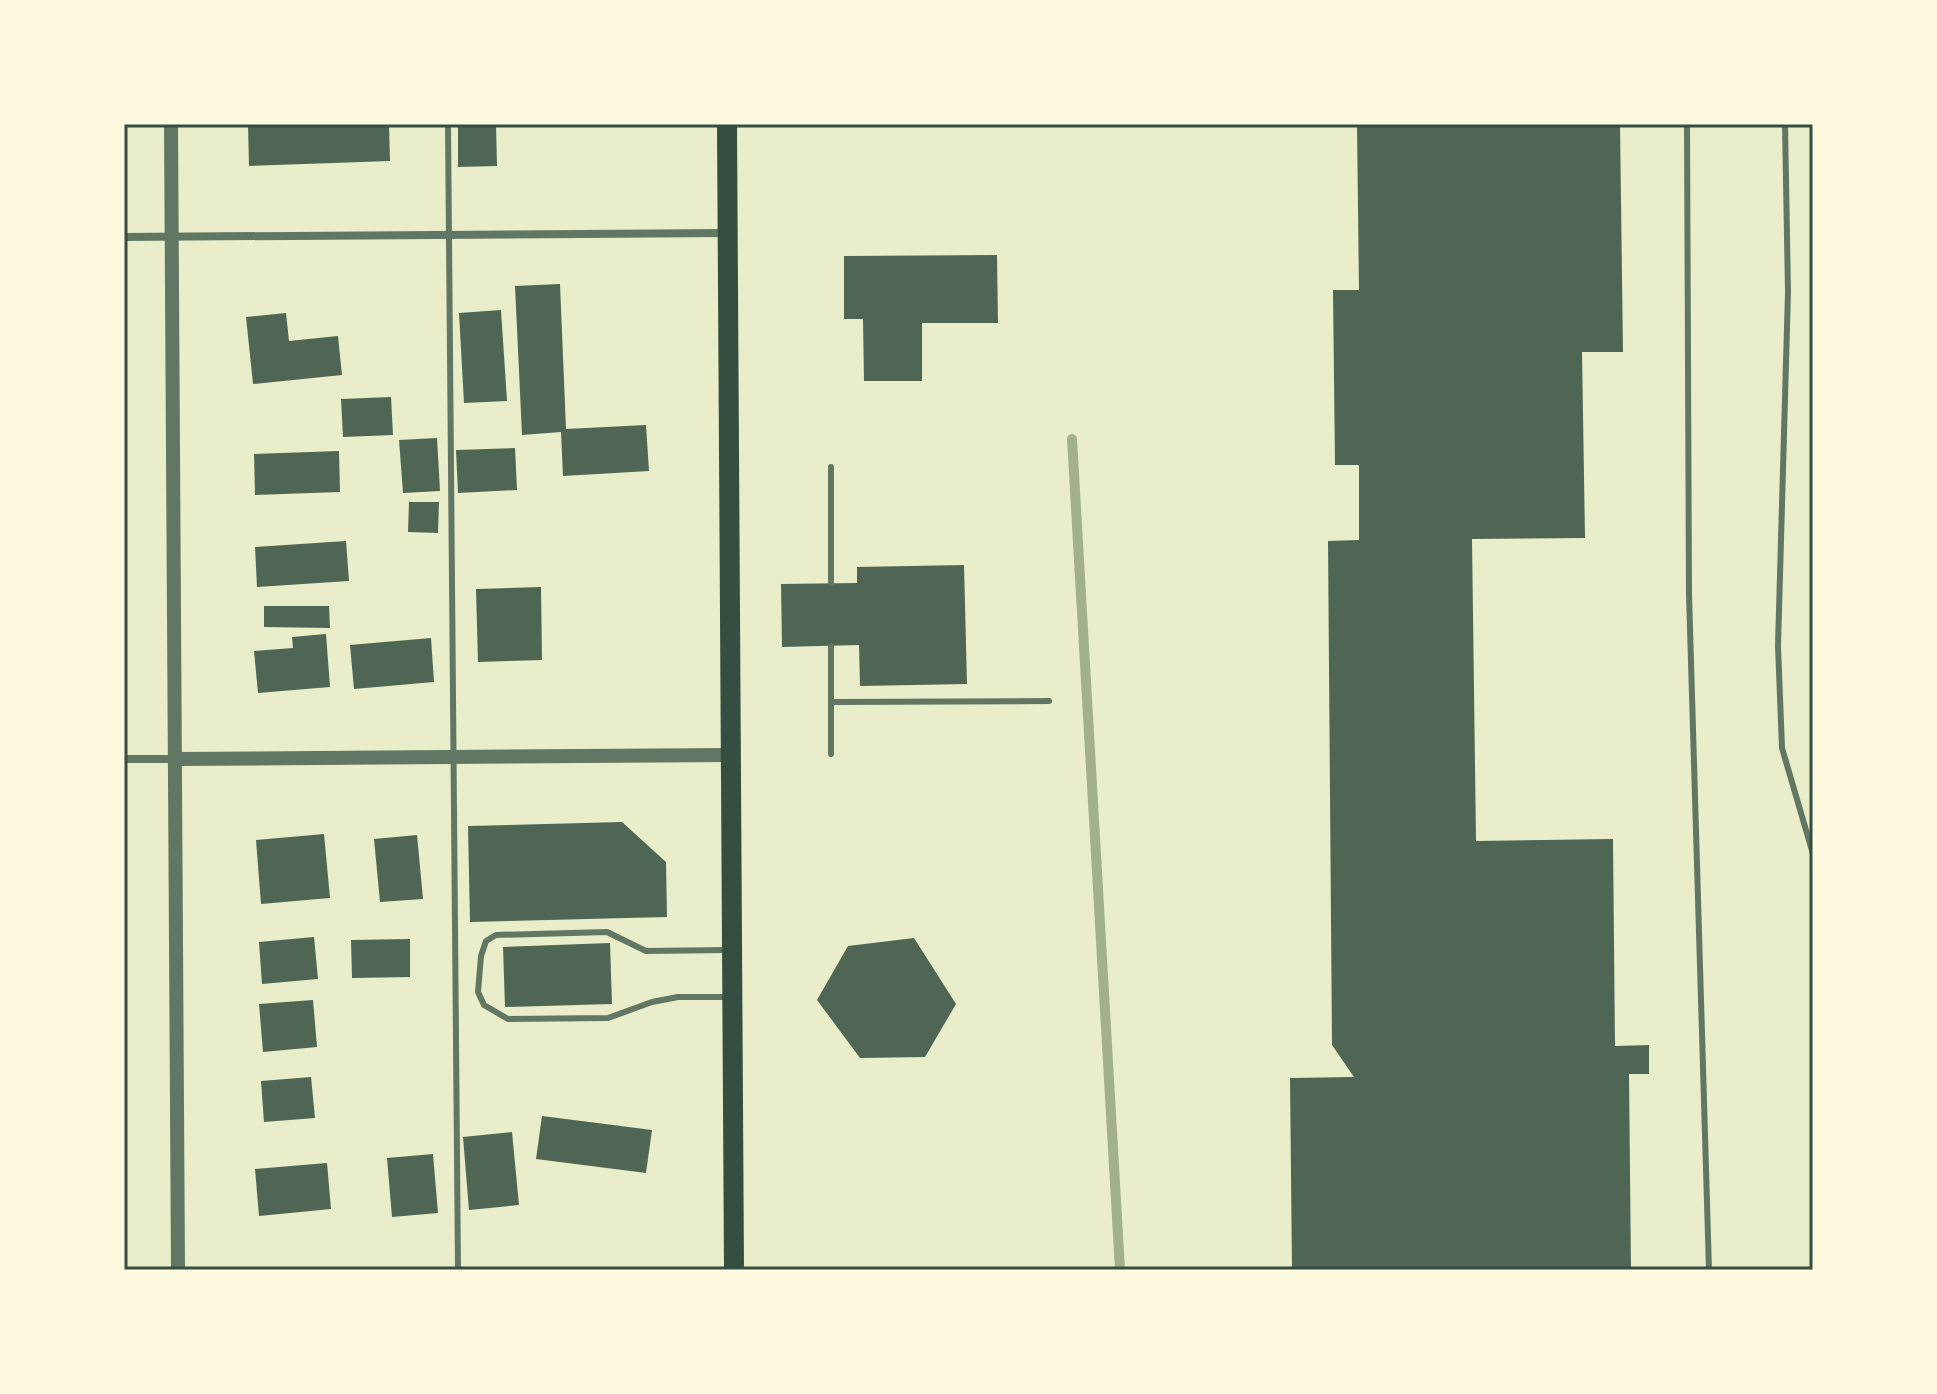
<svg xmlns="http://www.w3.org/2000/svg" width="1937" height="1394" font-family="Inter,sans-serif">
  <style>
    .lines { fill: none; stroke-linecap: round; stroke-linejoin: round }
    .stream { stroke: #a3b18a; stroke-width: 10 }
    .building { fill: #4f6655 }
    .service { stroke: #617663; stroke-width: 6 }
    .minor { stroke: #617663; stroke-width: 8 }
    .tertiary { stroke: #617663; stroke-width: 14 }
    .primary { stroke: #344e41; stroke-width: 20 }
    .neatline { fill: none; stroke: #344e41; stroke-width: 3 }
  </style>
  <rect width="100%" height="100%" fill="#e9edc9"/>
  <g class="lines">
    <polyline class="stream" points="1072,439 1120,1270"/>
  </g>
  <g class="building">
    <polygon points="389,124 390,161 249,166 248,125"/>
    <polygon points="458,124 496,124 497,166 458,167"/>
    <polygon points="1357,124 1620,124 1623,352 1582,352 1585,538 1472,539 1476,841 1613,839 1615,1046 1649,1045 1649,1074 1629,1074 1631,1270 1292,1270 1290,1078 1354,1077 1332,1045 1328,541 1359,540 1359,465 1335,465 1333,290 1359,290"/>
    <polygon points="997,255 998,323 922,323 922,381 864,381 863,319 844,319 844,256"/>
    <polygon points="560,284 566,429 646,425 649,471 563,476 561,432 522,435 515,286"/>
    <polygon points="501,310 507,401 464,403 459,313"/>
    <polygon points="286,313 289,341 338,336 342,375 253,384 246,317"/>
    <polygon points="391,397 393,435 343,437 341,399"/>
    <polygon points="437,438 440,491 403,493 399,440"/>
    <polygon points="515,448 517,490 458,493 456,450"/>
    <polygon points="339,451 340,492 255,495 254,454"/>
    <polygon points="409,502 439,502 438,533 408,532"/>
    <polygon points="346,541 349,581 257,587 255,547"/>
    <polygon points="964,565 967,684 860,686 859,645 782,647 781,584 857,583 857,567"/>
    <polygon points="541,587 542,660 478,662 476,589"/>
    <polygon points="264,606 329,606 330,628 264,627"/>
    <polygon points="326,634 330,687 258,693 254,651 293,648 292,637"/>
    <polygon points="431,638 434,682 354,689 350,645"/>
    <polygon points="622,822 666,862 667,917 470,922 468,826"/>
    <polygon points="324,834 330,898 261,904 256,840"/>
    <polygon points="417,835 423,899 380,902 374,839"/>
    <polygon points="314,937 318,979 262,984 259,942"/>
    <polygon points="914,938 956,1004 925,1057 860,1058 817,1000 848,946"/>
    <polygon points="410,939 410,977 352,978 351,940"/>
    <polygon points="610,943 612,1004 505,1007 503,947"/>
    <polygon points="313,1000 317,1047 263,1052 259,1004"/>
    <polygon points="311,1077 315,1118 264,1122 261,1081"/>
    <polygon points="542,1116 652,1130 646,1173 536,1159"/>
    <polygon points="512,1132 519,1205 469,1210 463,1137"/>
    <polygon points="433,1154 438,1213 392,1217 387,1158"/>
    <polygon points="327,1163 331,1209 259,1216 255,1169"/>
  </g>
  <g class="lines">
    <g class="service">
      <polyline points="448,124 458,1270"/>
      <polyline points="1687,124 1689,594 1709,1270"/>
      <polyline points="1785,124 1788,292 1778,646 1782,748 1813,854"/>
      <polyline points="831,467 831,583"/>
      <polyline points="831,646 831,702 1049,701"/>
      <polyline points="831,754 831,702"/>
      <polyline points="727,997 678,997 652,1002 608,1018 508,1019 484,1005 478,992 481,956 486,941 496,935 607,932 646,951 728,950"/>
    </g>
    <g class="minor">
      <polyline points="124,237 727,233"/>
      <polyline points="124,759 175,759"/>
    </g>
    <g class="tertiary">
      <polyline points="171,124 178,1270"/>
      <polyline points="175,759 730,755"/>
    </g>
    <polyline class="primary" points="727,124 734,1270"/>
  </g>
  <rect width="1937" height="1394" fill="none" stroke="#fefae0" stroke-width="252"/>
  <rect x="126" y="126" width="1685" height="1142" class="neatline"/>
</svg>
